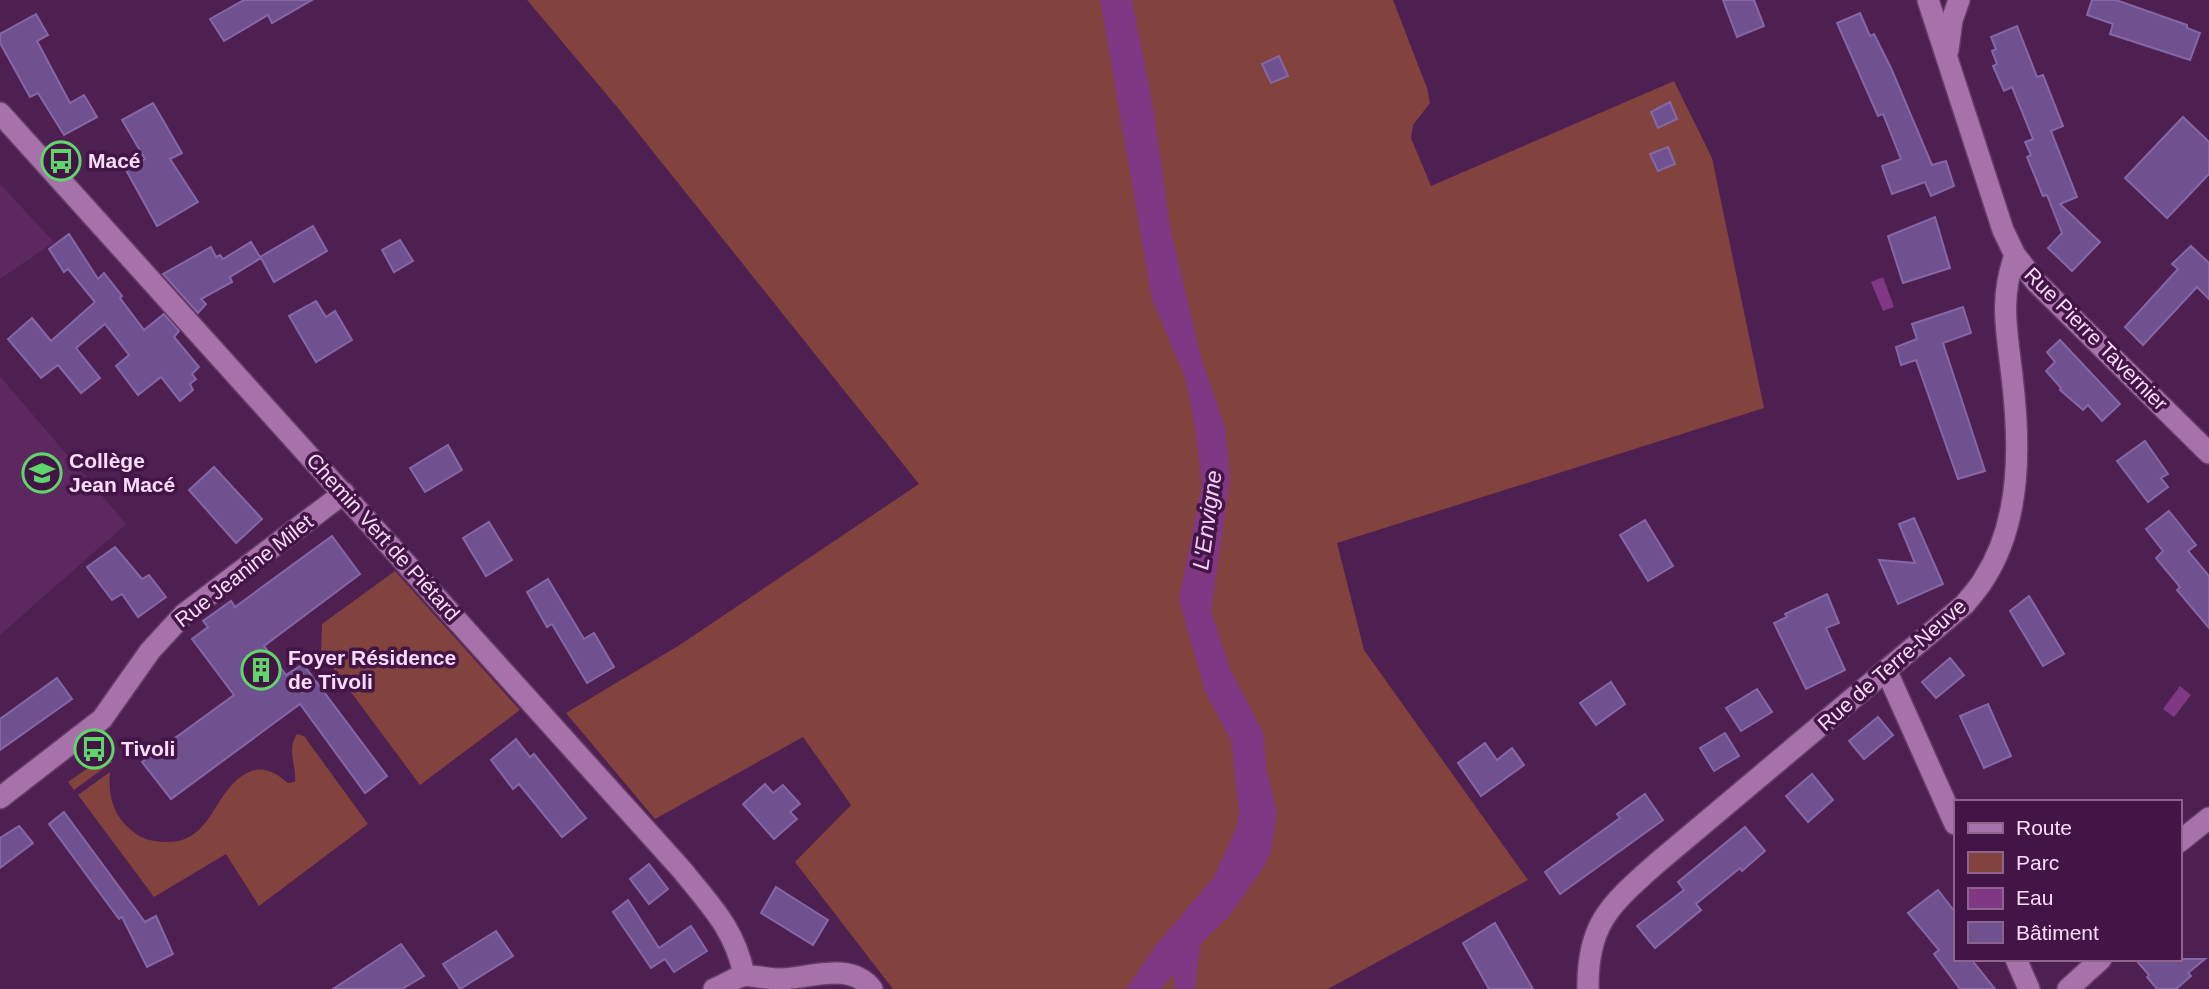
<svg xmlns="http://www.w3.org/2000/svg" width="2209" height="989" font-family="Arial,sans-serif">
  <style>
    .built { fill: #5c285f }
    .green { fill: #82423e }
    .water { fill: #803784 }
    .building { fill: #6f518f; stroke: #8567a6; stroke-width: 2 }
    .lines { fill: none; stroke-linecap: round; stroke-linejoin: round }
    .minor-casing { stroke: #673c69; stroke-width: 24 }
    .minor { stroke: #a772a9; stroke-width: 21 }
    .labels { text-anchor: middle; stroke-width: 7; stroke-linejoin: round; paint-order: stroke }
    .poi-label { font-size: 21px; font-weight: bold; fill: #faddfa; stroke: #431446; text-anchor: start }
    .street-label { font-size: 21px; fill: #faddfa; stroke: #431446 }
    .water-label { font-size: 23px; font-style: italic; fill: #f5cef7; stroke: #431446 }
  </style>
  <rect width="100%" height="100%" fill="#4e1f51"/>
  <g class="built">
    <polygon points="0,184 54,242 0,279"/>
    <polygon points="0,376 126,524 0,635"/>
  </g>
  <g class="green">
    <polygon points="527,0 1393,0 1427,88 1430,103 1413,125 1411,138 1431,186 1674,81 1712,158 1764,408 1337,543 1364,650 1528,880 1328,989 893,989 795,862 851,805 803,737 655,819 566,713 678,646 919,484 618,108"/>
    <polygon points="395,571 520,710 420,785 321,652 322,624"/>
    <path d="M297 734 304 736 368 824 259 906 226 854 154 897 78 795 110 772C108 795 113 815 131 830 141 839 153 842 166 842 214 843 213 788 249 772 265 765 277 774 288 783L295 782C297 766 286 749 297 734Z"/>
    <polygon points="101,748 112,762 74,790 68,782 95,763 90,755"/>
  </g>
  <g class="water">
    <polygon points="1100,0 1132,0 1153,106 1170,227 1201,357 1225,427 1230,480 1211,611 1230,669 1263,732 1267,771 1277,812 1271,851 1265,865 1230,915 1200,945 1195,989 1175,989 1174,974 1161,989 1126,989 1156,945 1214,877 1237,826 1239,811 1231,741 1205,691 1179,600 1202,484 1195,427 1186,380 1152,299"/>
    <polygon points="1883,277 1894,307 1883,311 1871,282"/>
    <polygon points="2180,686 2191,695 2174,717 2163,709"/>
  </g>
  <g class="building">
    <polygon points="244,0 312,0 272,23 268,15 224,41 210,19"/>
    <polygon points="1723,0 1754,0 1764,26 1737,37"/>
    <polygon points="2092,0 2116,0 2187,25 2187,28 2200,33 2190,60 2110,34 2113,24 2087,15"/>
    <polygon points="1860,13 1870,36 1874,34 1891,68 1932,165 1946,161 1954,186 1931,196 1925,182 1892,194 1882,166 1901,159 1883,114 1878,116 1837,23"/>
    <polygon points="36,14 48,35 37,41 70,103 84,95 97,117 64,135 38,93 30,97 0,43 0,34"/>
    <polygon points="2017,26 2037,77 2043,75 2063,126 2051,131 2077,197 2060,204 2100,242 2072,271 2048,248 2062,233 2047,195 2043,196 2027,157 2031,155 2025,142 2033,139 2012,87 2004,91 1993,66 1997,64 1992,51 1996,49 1991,37"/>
    <polygon points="1279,56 1288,76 1271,83 1262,64"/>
    <polygon points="1670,102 1677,119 1658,128 1651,112"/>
    <polygon points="153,103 182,153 170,159 198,202 157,226 126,170 145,159 122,120"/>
    <polygon points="2183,117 2209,142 2209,174 2167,218 2125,178"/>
    <polygon points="1668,147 1675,164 1658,171 1650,154"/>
    <polygon points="1935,217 1950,268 1903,283 1888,236"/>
    <polygon points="313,226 327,251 274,282 261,258 230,277 232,282 201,299 206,304 198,313 163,274 211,247 216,257 220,255 223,259 251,242 260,257"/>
    <polygon points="69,234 98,279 104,273 122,296 120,298 144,330 164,314 179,331 174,337 199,367 192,374 196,379 190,384 193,390 180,401 161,377 138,395 116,366 129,355 105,324 76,348 100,378 81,393 58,365 41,378 8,339 32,318 51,341 95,302 68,269 64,272 49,249"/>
    <polygon points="400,240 413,261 394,272 382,250"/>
    <polygon points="2191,246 2209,263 2209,299 2197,287 2143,345 2125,327 2178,269 2172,264"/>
    <polygon points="316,301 326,317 335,311 352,340 316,362 289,316"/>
    <polygon points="1963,307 1971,333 1943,343 1985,471 1958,479 1916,360 1901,365 1896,347 1917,339 1912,324"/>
    <polygon points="2060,340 2120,404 2102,421 2088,405 2083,410 2060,390 2061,388 2046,371 2055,362 2047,352"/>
    <polygon points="2145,441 2168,474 2161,478 2168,487 2148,502 2117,461"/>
    <polygon points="448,445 462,470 425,492 410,468"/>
    <polygon points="214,467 262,519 236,543 189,490"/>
    <polygon points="2169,511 2196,545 2188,551 2209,576 2209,628 2177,590 2180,587 2156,558 2163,551 2146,529"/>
    <polygon points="1914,518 1943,584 1898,604 1879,560 1915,563 1899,524"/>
    <polygon points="1645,520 1673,566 1648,581 1620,535"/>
    <polygon points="489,522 512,560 486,576 463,538"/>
    <polygon points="332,536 360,574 264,646 286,675 303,664 387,776 365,793 300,704 171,799 142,762 234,695 192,639 208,627 203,621 231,601 235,607"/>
    <polygon points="115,547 142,579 149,575 166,597 138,617 122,594 112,600 87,567"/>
    <polygon points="548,579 584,639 594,633 614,667 587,683 552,624 547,627 527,592"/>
    <polygon points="1827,594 1839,623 1826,628 1845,670 1806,689 1774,623 1787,617 1785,614"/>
    <polygon points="2029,596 2064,654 2043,666 2010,611"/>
    <polygon points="1950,658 1964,675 1936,698 1922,682"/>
    <polygon points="57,678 72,699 0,750 0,719"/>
    <polygon points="1611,682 1625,704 1596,725 1580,703"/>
    <polygon points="1757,689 1772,712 1741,731 1726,708"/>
    <polygon points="1988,704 2011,756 1984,768 1960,716"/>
    <polygon points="1878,717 1893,735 1864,759 1849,741"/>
    <polygon points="1725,733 1739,756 1714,771 1700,748"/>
    <polygon points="516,739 530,757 534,754 586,818 562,837 519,784 513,789 491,760"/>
    <polygon points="1485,743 1497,760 1512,748 1524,765 1481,796 1458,763"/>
    <polygon points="1812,774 1833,800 1808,822 1786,796"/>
    <polygon points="765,784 773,793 783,785 800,804 790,812 797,819 774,839 743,804"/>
    <polygon points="1645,794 1663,820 1560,894 1545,872 1620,818 1617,814"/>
    <polygon points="64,812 145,922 156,916 173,954 147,967 122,917 119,919 49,824"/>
    <polygon points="19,826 33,843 0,868 0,838"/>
    <polygon points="1745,827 1765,851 1742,871 1740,868 1696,904 1701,910 1655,948 1637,926 1684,890 1678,882"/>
    <polygon points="649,864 668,889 649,904 630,879"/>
    <polygon points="776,887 828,920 813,945 761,913"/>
    <polygon points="1938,890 1955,912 1955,959 1971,959 1995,989 1960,989 1934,954 1939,950 1908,913"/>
    <polygon points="628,900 659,948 691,926 707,951 674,972 665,959 651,968 613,912"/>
    <polygon points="1495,923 1533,989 1489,989 1463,943"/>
    <polygon points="496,931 513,956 460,989 443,964"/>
    <polygon points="401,944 424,976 402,989 333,989"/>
    <polygon points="2135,959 2205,959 2188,973 2191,976 2176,989 2157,989 2147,977 2149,975"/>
  </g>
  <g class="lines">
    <g class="minor-casing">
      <g id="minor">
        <polyline points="1928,0 2003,230 2015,255 2036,282 2209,453"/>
        <polyline points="1948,50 1952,20 1959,0"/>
        <path d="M0 113 682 870C710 905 735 929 744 975"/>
        <polyline points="1887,672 1955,824"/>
        <polyline points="0,798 102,719 150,651 184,614 344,493"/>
        <polyline points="2179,842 2209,818"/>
        <polyline points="2016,959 2029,989"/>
        <path d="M714 989C723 986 736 977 743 976 749 974 771 980 781 979 811 978 850 961 872 989"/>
        <path d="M1588 989C1587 923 1611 904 1657 863L1965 604C1971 596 1979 588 1984 579 2022 520 2020 443 2012 376 2007 331 1999 300 2015 255"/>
        <polyline points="2068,989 2101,959"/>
      </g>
    </g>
    <use href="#minor" class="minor"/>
  </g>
  <defs>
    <g id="bus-ring" transform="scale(2.0125)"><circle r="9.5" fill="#431446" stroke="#60d56a" stroke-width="1.5"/><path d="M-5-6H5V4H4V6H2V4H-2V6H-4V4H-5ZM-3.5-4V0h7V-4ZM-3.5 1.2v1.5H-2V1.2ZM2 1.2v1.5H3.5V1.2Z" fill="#60d56a"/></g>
    <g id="school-ring" transform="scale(2.0125)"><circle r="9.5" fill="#431446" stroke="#60d56a" stroke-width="1.5"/><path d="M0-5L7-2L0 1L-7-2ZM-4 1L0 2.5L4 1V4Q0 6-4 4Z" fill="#60d56a"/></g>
    <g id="building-ring" transform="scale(2.0125)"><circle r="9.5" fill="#431446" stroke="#60d56a" stroke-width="1.5"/><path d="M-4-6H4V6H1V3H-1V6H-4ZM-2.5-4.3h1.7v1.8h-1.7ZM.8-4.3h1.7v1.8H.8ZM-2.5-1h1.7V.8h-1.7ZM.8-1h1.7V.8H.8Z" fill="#60d56a"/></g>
  </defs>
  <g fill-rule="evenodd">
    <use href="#bus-ring" x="61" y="161"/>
    <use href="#school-ring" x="42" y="473"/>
    <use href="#building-ring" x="261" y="670"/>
    <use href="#bus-ring" x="94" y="749"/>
  </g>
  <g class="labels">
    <g class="poi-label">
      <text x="88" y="168">Macé</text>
      <text x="69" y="468">Collège<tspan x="69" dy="24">Jean Macé</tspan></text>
      <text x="288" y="665">Foyer Résidence<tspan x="288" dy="24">de Tivoli</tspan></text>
      <text x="121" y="756">Tivoli</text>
    </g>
    <g class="street-label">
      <text transform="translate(2096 339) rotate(45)" y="7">Rue Pierre Tavernier</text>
      <text transform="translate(383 537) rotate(48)" y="7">Chemin Vert de Piétard</text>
      <text transform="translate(244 571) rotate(-38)" y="7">Rue Jeanine Milet</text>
      <text transform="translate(1892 665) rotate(-41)" y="7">Rue de Terre-Neuve</text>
    </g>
    <g class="water-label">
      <text transform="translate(1207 520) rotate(-82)" y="8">L'Envigne</text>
    </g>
  </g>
  <rect x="1954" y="800" width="228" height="161" fill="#431446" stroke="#8c648e" stroke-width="2"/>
  <rect x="1968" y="823" width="35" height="10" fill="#a772a9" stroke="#8c648e" stroke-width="2"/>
  <text x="2016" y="835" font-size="21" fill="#faddfa">Route</text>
  <rect x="1968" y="852" width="35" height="21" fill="#82423e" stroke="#8c648e" stroke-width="2"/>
  <text x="2016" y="870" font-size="21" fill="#faddfa">Parc</text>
  <rect x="1968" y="888" width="35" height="21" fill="#803784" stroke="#8c648e" stroke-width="2"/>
  <text x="2016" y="905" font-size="21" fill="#faddfa">Eau</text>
  <rect x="1968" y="922" width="35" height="21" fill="#6f518f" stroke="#8c648e" stroke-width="2"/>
  <text x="2016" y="940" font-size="21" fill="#faddfa">Bâtiment</text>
</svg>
